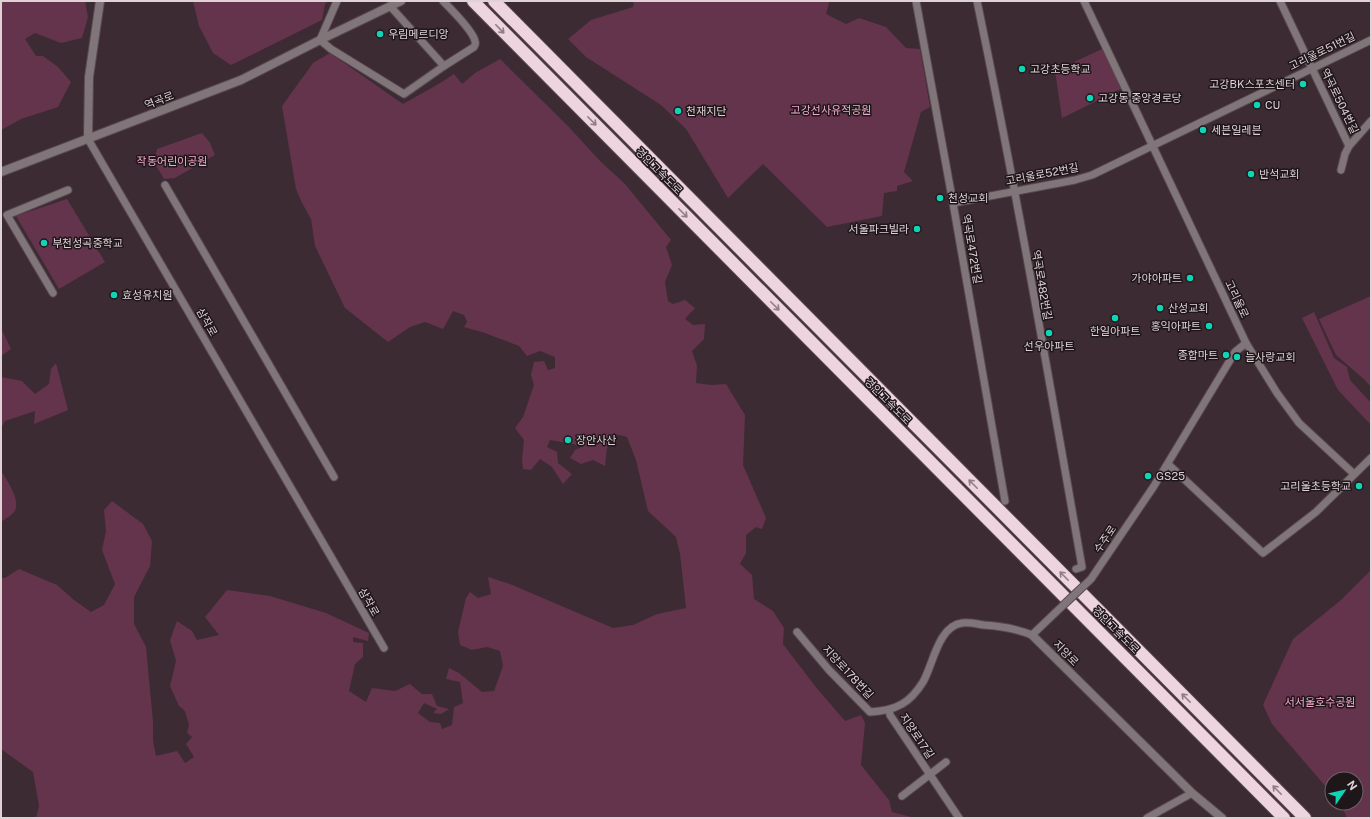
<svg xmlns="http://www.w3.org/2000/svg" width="1372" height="819" font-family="'Public Sans','Noto Sans KR',sans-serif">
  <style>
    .green { fill: #64334c }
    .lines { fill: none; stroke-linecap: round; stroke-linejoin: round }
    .minor-casing { stroke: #5a4951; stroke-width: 9 }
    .tertiary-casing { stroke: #5a4951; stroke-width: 10 }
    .motorway-casing { stroke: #5a4951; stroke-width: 14 }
    .minor { stroke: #80767a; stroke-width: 7 }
    .tertiary { stroke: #80767a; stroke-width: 8 }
    .motorway { stroke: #edd4df; stroke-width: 12 }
    .minor-bridge-casing { stroke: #5a4951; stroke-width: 9; stroke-linecap: butt }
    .minor-bridge { stroke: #80767a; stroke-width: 7 }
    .oneway { stroke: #907e86 }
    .poi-dot { fill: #0ed5b5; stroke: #1f161a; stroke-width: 1.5 }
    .labels { text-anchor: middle; stroke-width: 3; stroke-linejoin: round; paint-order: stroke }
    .poi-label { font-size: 11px; fill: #ded2d7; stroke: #1f161a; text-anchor: start }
    .street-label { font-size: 11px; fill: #ded2d7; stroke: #1f161a }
    .park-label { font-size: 11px; fill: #f4abcd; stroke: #1f161a }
  </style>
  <rect width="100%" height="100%" fill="#3d2b33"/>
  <g class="green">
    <polygon points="1,1 85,1 88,17 82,38 61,43 35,33 25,39 36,56 43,56 58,67 71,82 58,107 21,119 1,130"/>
    <polygon points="193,1 328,1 325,4 322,20 231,65 213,53 199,26"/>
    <polygon points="634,1 828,1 829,3 826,14 846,24 859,18 886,27 906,48 920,49 930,107 921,112 904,172 913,181 897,186 897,191 884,193 882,216 827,227 763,164 728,198 686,129 661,105 586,57 568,39 591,20 633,7"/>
    <polygon points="1104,48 1123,88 1062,118 1055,71"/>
    <path d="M330 53 403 104C420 94 438 85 454 74L462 84 475 73 500 59 568 126 600 161 625 184 671 240 666 247 672 265 665 282 668 301 673 304 685 300 695 308 685 319 693 325 705 324 704 339 692 351 697 366 696 383 712 385 726 384 745 415 743 465 766 518 762 529 756 527 746 535V553L740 564 752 575 754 599 773 611 784 628 783 644 815 686 845 721 861 715 865 723 861 765 889 800 892 812 915 818H36L39 806 33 772 1 749V578H5L19 569 57 585 74 600 91 612 104 605 115 584 102 550 106 531 104 510 112 501 143 524 152 541 150 566 134 597V624L146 647 153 722V741L156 756 177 751 185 763 194 757 186 744 192 737 187 733 189 725 185 711 179 706 170 686 176 661 170 640 177 621 192 631 197 640 219 635 205 617 227 590 270 596 326 613 369 633 368 641 353 637V642L363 643V657L355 664 349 691 366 702 372 688 395 691 410 684 422 694H432L437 706 449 709 441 714 433 713 437 709 424 703 418 713 430 722 440 723 442 729 452 725 454 707 463 703 460 682 446 679 449 668 459 673 482 692 494 691 503 666 500 651 487 647 472 650 460 645 458 632 466 598 470 592 478 598 491 594 488 577 510 584 613 628 633 625 657 614 686 608 680 554 676 537 648 511 636 460 627 437 615 434 607 448 605 466 593 460 581 464 570 458 575 450 584 446 550 440 547 447 557 452 558 463 572 474 563 484 552 467 540 459 531 470 523 469 522 459 524 440 515 428 523 417 534 385 531 375 534 362 544 361 548 370 555 368V357L540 351 527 356 519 346 482 332 464 327 467 322 464 315 453 311 443 329 425 322 410 327 388 342 345 308 315 246 311 219 302 203 296 189 282 106 313 63Z"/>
    <polygon points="202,133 210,143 215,155 175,178 164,179 154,162 157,149"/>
    <polygon points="67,199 105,262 59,289 16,216"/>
    <polygon points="1371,296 1371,387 1365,380 1336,355 1319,319"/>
    <polygon points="1314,312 1334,358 1347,367 1350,380 1371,403 1371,425 1338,390 1302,318"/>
    <polygon points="1,328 11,349 1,356"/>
    <polygon points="56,363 68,410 34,424 35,411 5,421 1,428 1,377 22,381 35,394 49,384 51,369"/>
    <path d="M1 471C7 480 22 502 14 512 11 516 5 519 1 522Z"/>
    <polygon points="1371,570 1371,818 1347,818 1340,803 1356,803 1356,779 1332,779 1332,794 1272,724 1263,705 1293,639 1341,600"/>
  </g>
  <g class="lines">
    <g class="minor-casing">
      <g id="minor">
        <polyline points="337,1 320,40 331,49 404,94 444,66 390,6"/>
        <path d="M443 1C451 9 473 31 475 41 476 45 475 44 474 47L444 66"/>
        <polyline points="916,1 953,203 1005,501"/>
        <path d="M977 1C1016 189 1049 378 1082 567L1076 569"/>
        <polyline points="1084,1 1246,343 1277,393 1299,423 1354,474"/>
        <polyline points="1280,1 1349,146"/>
        <polyline points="88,139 384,648"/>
        <polyline points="1341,170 1345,154 1349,146 1371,121"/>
        <polyline points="165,185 334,477"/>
        <polyline points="953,203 1075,180 1092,175 1371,40"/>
        <polyline points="53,293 7,215 68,190"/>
        <polyline points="1168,464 1263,553 1316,512 1371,458"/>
        <polyline points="1091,579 1154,486 1235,352 1246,343"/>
        <path d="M797 632 829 670 870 712C881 711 892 710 902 704 911 699 918 690 923 682 933 665 938 626 962 623 969 622 977 624 984 625 1000 626 1017 629 1032 635L1055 613"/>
        <polyline points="889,710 890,715 959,818"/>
        <polyline points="902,796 946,762"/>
        <polyline points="1147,818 1192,793"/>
      </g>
    </g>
    <g class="tertiary-casing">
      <g id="tertiary">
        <polyline points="88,139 89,77 100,1"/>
        <polyline points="1,172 241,80 320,40 401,1"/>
        <polyline points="1032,635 1192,793 1222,818"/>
      </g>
    </g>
    <g class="motorway-casing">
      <g id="motorway">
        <polyline points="473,1 1284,818"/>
        <polyline points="494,1 1305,818"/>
      </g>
    </g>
    <use href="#minor" class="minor"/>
    <use href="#tertiary" class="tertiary"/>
    <use href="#motorway" class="motorway"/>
    <g class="minor-bridge-casing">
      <polyline id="minor-bridge" points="1055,613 1091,579"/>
    </g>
    <use href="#minor-bridge" class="minor-bridge"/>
  </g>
  <defs><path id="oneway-shaft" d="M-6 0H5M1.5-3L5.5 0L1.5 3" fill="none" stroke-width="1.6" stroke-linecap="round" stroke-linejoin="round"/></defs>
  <g class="oneway">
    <use href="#oneway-shaft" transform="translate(500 29) rotate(46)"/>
    <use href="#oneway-shaft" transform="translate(592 121) rotate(45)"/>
    <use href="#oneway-shaft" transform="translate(683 213) rotate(45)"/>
    <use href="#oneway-shaft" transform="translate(775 306) rotate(45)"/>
    <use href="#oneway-shaft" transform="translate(973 484) rotate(-135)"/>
    <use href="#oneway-shaft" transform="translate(1064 576) rotate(-135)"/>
    <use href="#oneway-shaft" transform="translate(1186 698) rotate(-135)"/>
    <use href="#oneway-shaft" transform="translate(1277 790) rotate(-135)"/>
  </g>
  <g class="poi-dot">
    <circle cx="380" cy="34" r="4"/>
    <circle cx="1022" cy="69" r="4"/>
    <circle cx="1303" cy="84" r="4"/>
    <circle cx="1090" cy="98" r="4"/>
    <circle cx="1257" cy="105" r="4"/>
    <circle cx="678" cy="111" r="4"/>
    <circle cx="1203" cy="130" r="4"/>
    <circle cx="1251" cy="174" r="4"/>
    <circle cx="940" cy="198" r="4"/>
    <circle cx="917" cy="229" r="4"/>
    <circle cx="44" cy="243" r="4"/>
    <circle cx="1190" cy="278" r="4"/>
    <circle cx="114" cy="295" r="4"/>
    <circle cx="1160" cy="308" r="4"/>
    <circle cx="1115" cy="318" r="4"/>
    <circle cx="1209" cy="326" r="4"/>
    <circle cx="1049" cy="333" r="4"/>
    <circle cx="1226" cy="355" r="4"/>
    <circle cx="1237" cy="357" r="4"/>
    <circle cx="568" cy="440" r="4"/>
    <circle cx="1148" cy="476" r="4"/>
    <circle cx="1359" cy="486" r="4"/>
  </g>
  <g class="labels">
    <g class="poi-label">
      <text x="388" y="38">우림메르디앙</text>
      <text x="1030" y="73">고강초등학교</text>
      <text x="1295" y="88" text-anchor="end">고강BK스포츠센터</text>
      <text x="1098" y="102">고강동 중앙경로당</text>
      <text x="1265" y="109">CU</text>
      <text x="686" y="115">천재지단</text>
      <text x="1211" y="134">세븐일레븐</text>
      <text x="1259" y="178">반석교회</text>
      <text x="948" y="202">천성교회</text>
      <text x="909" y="233" text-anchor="end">서울파크빌라</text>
      <text x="52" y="247">부천성곡중학교</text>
      <text x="1182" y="282" text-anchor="end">가야아파트</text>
      <text x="122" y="299">효성유치원</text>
      <text x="1168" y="312">산성교회</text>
      <text x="1201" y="330" text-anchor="end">홍익아파트</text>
      <text x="1115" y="335" text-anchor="middle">한일아파트</text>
      <text x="1049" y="350" text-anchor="middle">선우아파트</text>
      <text x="1218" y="359" text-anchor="end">종합마트</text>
      <text x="1245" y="361">늘사랑교회</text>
      <text x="576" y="444">장안사산</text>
      <text x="1156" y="480">GS25</text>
      <text x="1351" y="490" text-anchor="end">고리울초등학교</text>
    </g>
    <g class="street-label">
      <text transform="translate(1322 51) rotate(-26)" y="4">고리울로51번길</text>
      <text transform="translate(159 100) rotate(-21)" y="4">역곡로</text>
      <text transform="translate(1340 101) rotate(64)" y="4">역곡로504번길</text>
      <text transform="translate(659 171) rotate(45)" y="4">경인고속도로</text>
      <text transform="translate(1042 174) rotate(-11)" y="4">고리울로52번길</text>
      <text transform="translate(972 249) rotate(80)" y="4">역곡로472번길</text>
      <text transform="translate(1042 285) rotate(80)" y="4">역곡로482번길</text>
      <text transform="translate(1237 299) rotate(65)" y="4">고리울로</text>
      <text transform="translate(207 322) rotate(60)" y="4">삼작로</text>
      <text transform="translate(888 401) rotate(45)" y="4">경인고속도로</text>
      <text transform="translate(1105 539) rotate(-56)" y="4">수주로</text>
      <text transform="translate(369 602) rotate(60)" y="4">삼작로</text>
      <text transform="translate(1116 630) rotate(45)" y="4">경인고속도로</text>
      <text transform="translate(1066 653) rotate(45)" y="4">지양로</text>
      <text transform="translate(848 672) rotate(47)" y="4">지양로178번길</text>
      <text transform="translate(917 736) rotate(56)" y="4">지양로17길</text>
    </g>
    <g class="park-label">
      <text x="831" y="114">고강선사유적공원</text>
      <text x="172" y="165">작동어린이공원</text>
      <text x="1320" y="706">서서울호수공원</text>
    </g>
  </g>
  <rect width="1372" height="819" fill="none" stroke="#ded2d7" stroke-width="4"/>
  <g transform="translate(1344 791) rotate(56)"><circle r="19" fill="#1f161a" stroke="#6b6166"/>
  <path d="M0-3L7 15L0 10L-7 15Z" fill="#0ed5b5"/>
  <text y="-6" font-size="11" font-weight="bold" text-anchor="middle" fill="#ded2d7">N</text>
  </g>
</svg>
